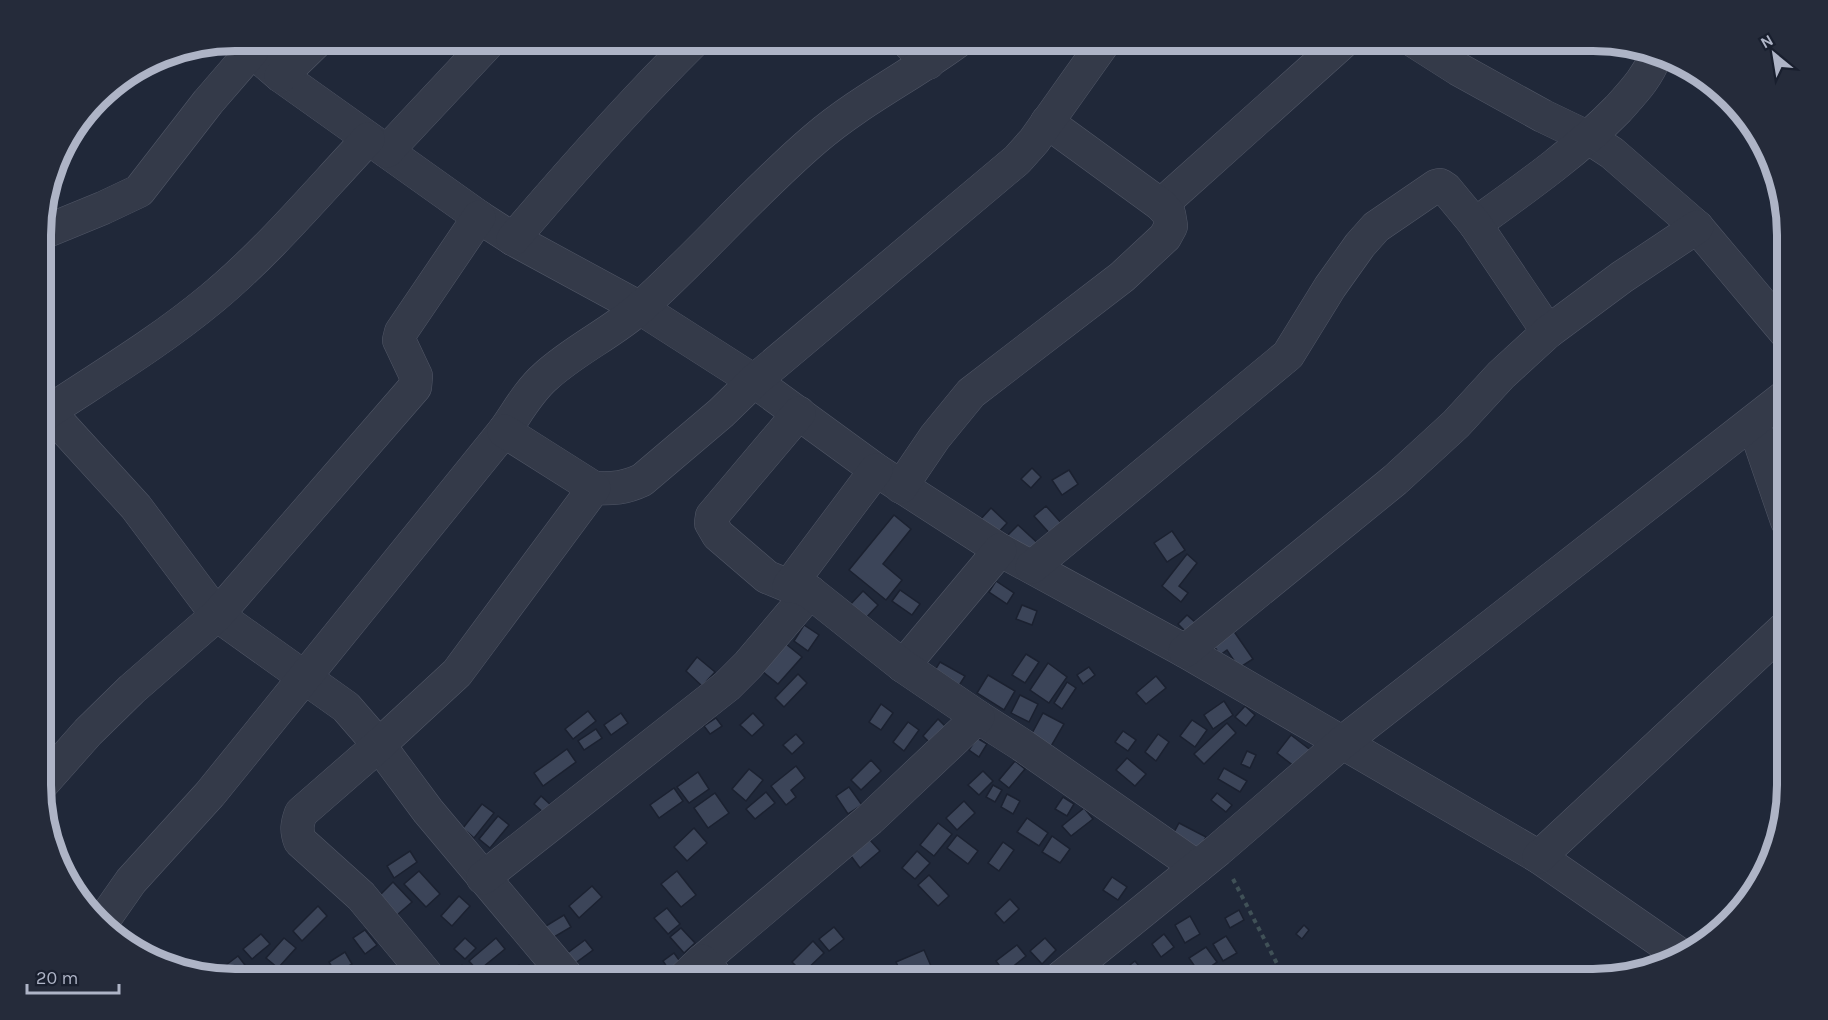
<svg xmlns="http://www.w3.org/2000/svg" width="1828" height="1020" font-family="Karla,sans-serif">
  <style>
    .building { fill: #3c4559; stroke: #1b2130; stroke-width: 1.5 }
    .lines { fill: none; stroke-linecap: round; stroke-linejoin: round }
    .street-casing { stroke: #515767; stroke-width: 34 }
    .path { stroke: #405157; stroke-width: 4; stroke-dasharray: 4.5 4.5; stroke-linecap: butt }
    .street { stroke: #343a49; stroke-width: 33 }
    .rim { fill: none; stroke: #aeb4c6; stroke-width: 8 }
  </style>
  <rect width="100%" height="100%" fill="#202839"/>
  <g class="building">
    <polygon points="1032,468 1041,477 1031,488 1021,479"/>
    <polygon points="1069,470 1078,484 1062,495 1052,480"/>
    <polygon points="1046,506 1063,525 1052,536 1034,516"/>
    <polygon points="991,508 1007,523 996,535 979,521"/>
    <polygon points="894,515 911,529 883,564 902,580 886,600 849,570"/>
    <polygon points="1018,525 1043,548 1030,562 1004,539"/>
    <polygon points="1172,531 1185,550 1167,562 1154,543"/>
    <polygon points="1187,554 1197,563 1179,586 1188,593 1181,602 1162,586"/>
    <polygon points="996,581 1014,593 1007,604 989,592"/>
    <polygon points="900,590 920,604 912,615 892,601"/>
    <polygon points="863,591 878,605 863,621 848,607"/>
    <polygon points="1022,605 1037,611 1032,625 1016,619"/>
    <polygon points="1187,615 1196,623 1187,633 1178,624"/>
    <polygon points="804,625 819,635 808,651 794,641"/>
    <polygon points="1233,630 1253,659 1239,668 1227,650 1220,655 1212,643"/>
    <polygon points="786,644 802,657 778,684 762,671"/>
    <polygon points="1026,654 1039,662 1025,683 1012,675"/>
    <polygon points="697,657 715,672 702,686 686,671"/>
    <polygon points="940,662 965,676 955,692 930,678"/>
    <polygon points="1048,663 1067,677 1049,703 1030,690"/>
    <polygon points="1089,667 1095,675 1083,684 1077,675"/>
    <polygon points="798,674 807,683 784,707 775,698"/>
    <polygon points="988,675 1015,691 1004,710 977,693"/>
    <polygon points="1156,676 1166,688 1146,704 1136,693"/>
    <polygon points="1067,682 1076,688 1062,709 1054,703"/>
    <polygon points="1020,695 1038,704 1029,722 1011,713"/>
    <polygon points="1224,701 1233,715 1213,729 1204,715"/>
    <polygon points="881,704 893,713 881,730 869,722"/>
    <polygon points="1245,706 1255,715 1246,726 1235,717"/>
    <polygon points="588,711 596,721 573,739 565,729"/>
    <polygon points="621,713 628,723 611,735 604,725"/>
    <polygon points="753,713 764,725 752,736 740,725"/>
    <polygon points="1043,713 1064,724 1050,748 1030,737"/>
    <polygon points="716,718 722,726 710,734 704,726"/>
    <polygon points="938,719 947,728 931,744 923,736"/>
    <polygon points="1192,720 1207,730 1195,747 1180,736"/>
    <polygon points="908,722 919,730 904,751 893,742"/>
    <polygon points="1227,723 1236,733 1204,764 1194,754"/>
    <polygon points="596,729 602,738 584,750 578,741"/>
    <polygon points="1123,731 1136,740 1128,751 1115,742"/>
    <polygon points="796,734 804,743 792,754 783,745"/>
    <polygon points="1158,734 1169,742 1156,761 1145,752"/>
    <polygon points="1291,735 1313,752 1299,770 1277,753"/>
    <polygon points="977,738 987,744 979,757 969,750"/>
    <polygon points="567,749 576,762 543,786 534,773"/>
    <polygon points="1247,751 1256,755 1250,768 1241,764"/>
    <polygon points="1127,758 1146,774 1135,786 1116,770"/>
    <polygon points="871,760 881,771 861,790 851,780"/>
    <polygon points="1015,761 1025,769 1009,788 999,780"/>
    <polygon points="796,766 805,778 791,790 796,797 786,805 771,786"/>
    <polygon points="1224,768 1247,781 1240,792 1218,779"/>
    <polygon points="749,769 763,780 746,801 732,789"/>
    <polygon points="983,771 993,781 979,795 968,785"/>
    <polygon points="698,772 709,789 689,803 677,787"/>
    <polygon points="993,785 1002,790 995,802 986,797"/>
    <polygon points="849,787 862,805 848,814 836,796"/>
    <polygon points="674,788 683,801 659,818 650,805"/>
    <polygon points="766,792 775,803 755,819 746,809"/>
    <polygon points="715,793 729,813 708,828 694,808"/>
    <polygon points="1217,793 1232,805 1226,812 1211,800"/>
    <polygon points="1007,794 1020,801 1013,814 1001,807"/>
    <polygon points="541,796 553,807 546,815 534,804"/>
    <polygon points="1063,797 1074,804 1067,816 1055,809"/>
    <polygon points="964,801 975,813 957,830 946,818"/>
    <polygon points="482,804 494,813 474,838 463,828"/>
    <polygon points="1084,808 1093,819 1071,836 1062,826"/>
    <polygon points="498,816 509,825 490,848 479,839"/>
    <polygon points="1027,818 1048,833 1039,846 1017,832"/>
    <polygon points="938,823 952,834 934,856 920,845"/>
    <polygon points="1179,823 1206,837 1199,850 1172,836"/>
    <polygon points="694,828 707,843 687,861 674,847"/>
    <polygon points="957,835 978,851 968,864 947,848"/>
    <polygon points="1052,836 1070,849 1060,863 1042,852"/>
    <polygon points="870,840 880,851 860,868 851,856"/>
    <polygon points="1003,842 1014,850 999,871 988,863"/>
    <polygon points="410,851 417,862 394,878 387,866"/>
    <polygon points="917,851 930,863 915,879 902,868"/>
    <polygon points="419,871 440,894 426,907 404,884"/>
    <polygon points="677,871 696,895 681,907 661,884"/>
    <polygon points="929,875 949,896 938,906 918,885"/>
    <polygon points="1112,877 1127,887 1118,900 1103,890"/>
    <polygon points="393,882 412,902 397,915 379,896"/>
    <polygon points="592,886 602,897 579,918 569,906"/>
    <polygon points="459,896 470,906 452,926 441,916"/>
    <polygon points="1010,899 1019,909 1004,923 995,913"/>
    <polygon points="318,906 327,916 302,941 293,931"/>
    <polygon points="667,908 680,924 668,934 654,918"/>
    <polygon points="1239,910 1244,920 1230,928 1225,918"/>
    <polygon points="564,915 571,927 549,940 541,929"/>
    <polygon points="1190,916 1200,934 1185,943 1175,925"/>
    <polygon points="1304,925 1309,930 1302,939 1296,934"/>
    <polygon points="834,927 844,939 829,951 819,939"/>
    <polygon points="681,928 695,943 684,953 670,937"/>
    <polygon points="365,930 377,945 365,954 353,938"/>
    <polygon points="261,934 270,944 252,959 243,949"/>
    <polygon points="1164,934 1174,947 1161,957 1152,944"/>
    <polygon points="1226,936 1237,953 1223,961 1213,944"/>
    <polygon points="284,938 296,948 278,968 266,958"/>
    <polygon points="465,938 476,948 465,959 454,949"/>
    <polygon points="496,938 505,949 478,971 469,961"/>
    <polygon points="1045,938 1056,950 1042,964 1030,951"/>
    <polygon points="585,940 593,950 566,970 558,960"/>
    <polygon points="813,941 824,953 803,973 792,962"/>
    <polygon points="1017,945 1026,956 1005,973 996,961"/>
    <polygon points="1206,947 1217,962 1200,974 1189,958"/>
    <polygon points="924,950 931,966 904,979 896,962"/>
    <polygon points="345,952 352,964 336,974 329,962"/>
    <polygon points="674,953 684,967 673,976 663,961"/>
    <polygon points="238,956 248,969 237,978 226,965"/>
    <polygon points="1135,961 1149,979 1125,979 1120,973"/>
    <polygon points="215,964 223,977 204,971"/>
    <polygon points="462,965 473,979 444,979"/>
    <polygon points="519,965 528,974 522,979 502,979"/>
    <polygon points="816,968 825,978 802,979"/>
  </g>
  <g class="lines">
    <g class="street-casing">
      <g id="street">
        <polyline points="240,41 281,76 479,217 513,239 640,308 754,381 876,470 1000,550 1185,651 1539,857 1682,956"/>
        <polyline points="907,41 928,63"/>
        <polyline points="1414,41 1458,69 1543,116 1589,138 1612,153 1697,227 1787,334"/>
        <polyline points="281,76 317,41"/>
        <polyline points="387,151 490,41"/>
        <polyline points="1161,205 1344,41"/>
        <path d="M1475 224C1525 188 1575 153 1618 109 1633 92 1647 78 1655 57"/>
        <polyline points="42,233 103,208 139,191 208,102 252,51"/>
        <path d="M513 239C571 171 630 104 694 41"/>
        <polyline points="42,404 136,507 217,615 346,707 379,745 428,811 569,979"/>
        <path d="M42 416C99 378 158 343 211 299 268 252 317 193 368 139"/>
        <polyline points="1753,422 1787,521"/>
        <polyline points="901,487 935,437 971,393 1122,277 1165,237 1171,226 1169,214 1161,205 1047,122"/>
        <path d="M594 488C613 489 625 488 642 480L721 413 754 381 1017 160 1034 141 1105 41"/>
        <polyline points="1032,567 1288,355 1330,287 1360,245 1376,227 1436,186 1440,185 1446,189 1475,224 1548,332"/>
        <polyline points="789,586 767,577 718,535 711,523 712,516 799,413"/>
        <polyline points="1185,651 1395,480 1456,424 1501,375 1548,332 1622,277 1697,227"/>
        <polyline points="903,666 1000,550"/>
        <polyline points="978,717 1022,745 1197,867"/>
        <polyline points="42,784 88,732 132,689 217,615 415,387 416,376 399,340 401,332 479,217"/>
        <polyline points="1539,857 1787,626"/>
        <polyline points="483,878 727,686 748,665 810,592"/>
        <path d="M103 921 131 881 210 794 504 431C517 413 528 392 545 377 574 350 612 333 641 307 701 253 754 191 815 139 859 101 912 75 958 41"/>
        <polyline points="702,961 870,819 978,717 903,666 810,592 799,587 789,586 876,470"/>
        <path d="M430 979 361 896 300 841C296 830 297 824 301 813L379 745 457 673 594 488 504 431"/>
        <polyline points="683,979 702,961 718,979"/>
        <polyline points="1059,979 1218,850 1343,742 1787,395"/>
      </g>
    </g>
    <polyline class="path" points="1233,879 1285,979"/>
    <use href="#street" class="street"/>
  </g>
  <path d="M0 0H1828V1020H0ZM235 51H1593A184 184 0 0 1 1777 235V785A184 184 0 0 1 1593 969H235A184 184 0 0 1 51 785V235A184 184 0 0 1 235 51Z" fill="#252b3a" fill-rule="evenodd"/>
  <path class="rim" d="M235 51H1593A184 184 0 0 1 1777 235V785A184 184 0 0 1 1593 969H235A184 184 0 0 1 51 785V235A184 184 0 0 1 235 51Z"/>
  <g transform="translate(1774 54) rotate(330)" stroke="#191f2e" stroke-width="4.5" paint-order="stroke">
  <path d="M0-4.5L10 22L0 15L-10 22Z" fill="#aeb4c6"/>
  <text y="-9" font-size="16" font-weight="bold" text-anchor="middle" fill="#aeb4c6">N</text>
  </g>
  <path d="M27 984v9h92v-9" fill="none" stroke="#aeb4c6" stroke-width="3"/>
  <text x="36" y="984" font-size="18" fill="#aeb4c6" stroke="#191f2e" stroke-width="4.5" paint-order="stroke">20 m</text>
</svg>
